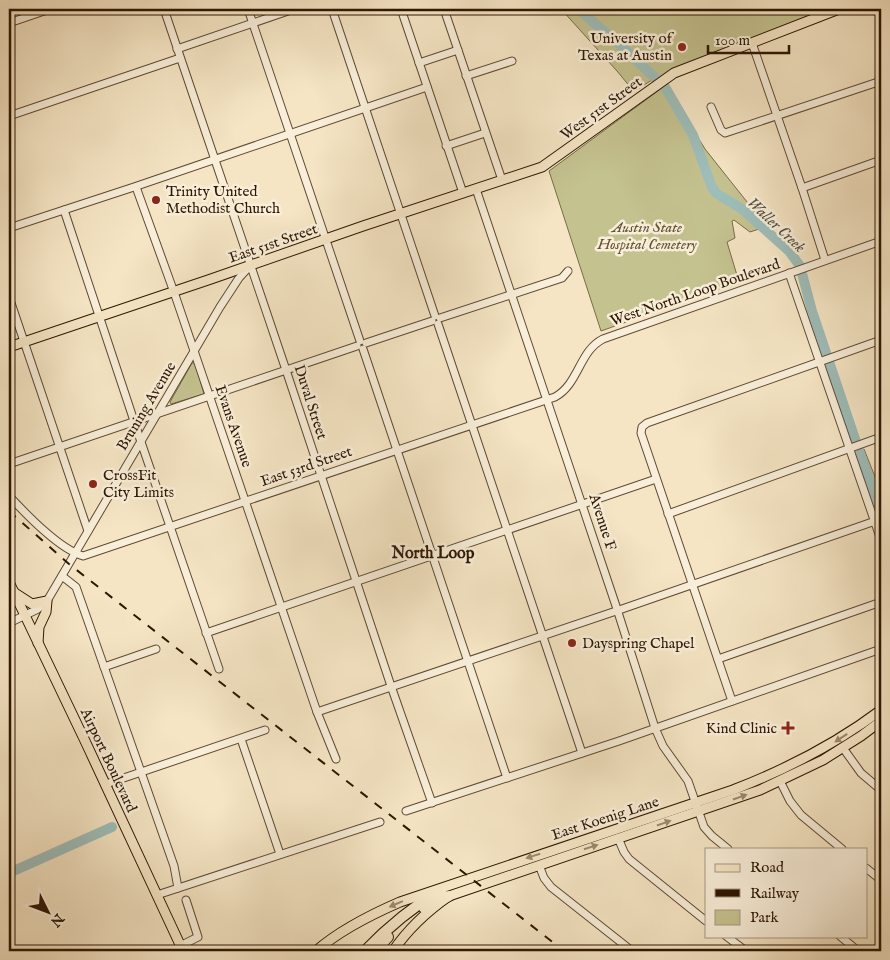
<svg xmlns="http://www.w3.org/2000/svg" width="890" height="960" font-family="'IM FELL English',serif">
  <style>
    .green { fill: #c4c28f; stroke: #786c48 }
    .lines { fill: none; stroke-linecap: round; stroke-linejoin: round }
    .river { stroke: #9dbeba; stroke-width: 10 }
    .minor-casing { stroke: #5f4a32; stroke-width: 9 }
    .major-casing { stroke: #2d1602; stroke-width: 11 }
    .highway-casing { stroke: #2d1602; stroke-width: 12 }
    .minor { stroke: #f8eed9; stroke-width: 7 }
    .major { stroke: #f5e5c4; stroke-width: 9 }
    .highway { stroke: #f5e5c4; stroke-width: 10 }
    .rail { stroke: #2d1602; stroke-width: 2; stroke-dasharray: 9 9; stroke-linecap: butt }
    .oneway { fill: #9b886d }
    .poi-dot { fill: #8f2418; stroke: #f8eed9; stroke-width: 2 }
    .labels { text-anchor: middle; stroke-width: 5; stroke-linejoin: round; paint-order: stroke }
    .poi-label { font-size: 15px; fill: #2d1602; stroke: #f8eed9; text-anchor: start }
    .street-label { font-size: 15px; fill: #2d1602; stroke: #f8eed9 }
    .park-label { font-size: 15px; font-style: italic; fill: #625233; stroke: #f8eed9 }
    .water-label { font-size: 16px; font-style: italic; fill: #545142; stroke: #f8eed9 }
    .neighbourhood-label { font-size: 16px; font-weight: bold; fill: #2d1602; stroke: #f8eed9 }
  </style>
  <rect width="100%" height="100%" fill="#f5e5c4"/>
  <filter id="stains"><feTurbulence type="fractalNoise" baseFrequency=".004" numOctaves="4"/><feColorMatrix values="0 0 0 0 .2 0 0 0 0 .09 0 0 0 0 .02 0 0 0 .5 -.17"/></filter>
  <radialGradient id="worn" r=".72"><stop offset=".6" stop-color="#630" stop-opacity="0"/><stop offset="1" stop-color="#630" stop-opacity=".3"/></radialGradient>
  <g class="green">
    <polygon points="561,9 839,9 752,43 654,87 652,80 636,90 631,88 617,71"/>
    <polygon points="666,85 705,149 767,227 789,248 798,261 794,262 787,250 762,228 750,232 734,220 732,221 735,238 727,242 739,282 601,331 549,171"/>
    <polygon points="192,363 195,363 204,394 171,404 170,402"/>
    <polygon points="864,449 881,492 881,513 875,507 856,452"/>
  </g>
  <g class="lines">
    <g class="river">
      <polyline points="578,9 620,45 665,87 693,135 711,185 716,193 742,209 789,251 800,266 812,311 855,439 875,497 881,507"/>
      <polyline points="9,873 112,827"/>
    </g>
    <g class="minor-casing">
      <g id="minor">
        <polyline points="164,9 286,370 391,686 432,803"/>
        <polyline points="248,9 360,341"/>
        <polyline points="332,9 435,316"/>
        <polyline points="401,9 463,193"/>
        <polyline points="444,9 502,180"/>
        <polyline points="9,23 50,9"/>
        <polyline points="752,43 802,188 825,260"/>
        <polyline points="177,49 294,9"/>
        <polyline points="419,63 458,50"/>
        <polyline points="466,76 512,61"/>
        <polyline points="711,107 721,130 725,133 881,81"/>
        <polyline points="9,116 180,58"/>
        <polyline points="446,146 485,133"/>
        <polyline points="136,187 175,295 317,712 336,759"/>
        <polyline points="802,188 881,160"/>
        <polyline points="476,189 616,606 655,728 663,746 688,781 704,827 712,836 728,849"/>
        <polyline points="64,210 141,442 219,669"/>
        <polyline points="9,228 134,187 427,87"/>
        <polyline points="789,273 881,540"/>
        <polyline points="9,297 88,531"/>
        <polyline points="440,318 562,278 568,271"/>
        <polyline points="438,324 582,753"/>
        <polyline points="366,343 432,321"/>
        <polyline points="363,349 507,778"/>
        <polyline points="9,464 357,346"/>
        <path d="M9 496C26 514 59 549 83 556L555 397C579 384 579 351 603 339L881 241"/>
        <polyline points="668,514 881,437"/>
        <polyline points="62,576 76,587 174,866 178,888"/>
        <polyline points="9,623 38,609 47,601 220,307 239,278 250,266"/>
        <polyline points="206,633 656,479"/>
        <polyline points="718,659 881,602"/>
        <polyline points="104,667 156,649"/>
        <polyline points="732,701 641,433 642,427 647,423 881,340"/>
        <polyline points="317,712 622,609 881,519"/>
        <polyline points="241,739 280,854"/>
        <polyline points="843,748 861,773 881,790"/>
        <polyline points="780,781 790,801 801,815 842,849"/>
        <polyline points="106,784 265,730"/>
        <polyline points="406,811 619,741 881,649"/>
        <polyline points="618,838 624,852 629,859 706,921"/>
        <polyline points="539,865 544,878 551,887 632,951"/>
        <polyline points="866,868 881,880"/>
        <polyline points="157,895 380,822"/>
        <polyline points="726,936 746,951"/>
        <polyline points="840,936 858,951"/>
        <polyline points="180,946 198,937 186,900"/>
      </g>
    </g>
    <g class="major-casing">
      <g id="major">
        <polyline points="9,347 211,279 363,226 542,167 674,73 839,9"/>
        <polyline points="9,582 86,743 183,951"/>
        <polyline points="15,593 32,604 47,601 46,612 39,627 38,643"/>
        <path d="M316 951C340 930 370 915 400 902L733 790C787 769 836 744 881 710"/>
        <path d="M393 951C408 929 426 912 449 896L760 790 823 760 861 736 881 721"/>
      </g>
    </g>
    <g class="highway-casing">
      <g id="highway">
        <polyline points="424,908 431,903 449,896"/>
        <path d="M365 951C388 927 414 906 442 889"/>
        <polyline points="375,951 388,937"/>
      </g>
    </g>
    <use href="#minor" class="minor"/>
    <use href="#major" class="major"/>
    <use href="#highway" class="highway"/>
    <polyline class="rail" points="9,511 69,564 564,951"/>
  </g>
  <defs><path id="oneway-solid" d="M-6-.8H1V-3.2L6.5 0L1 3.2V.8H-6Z" transform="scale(1.25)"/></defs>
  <g class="oneway">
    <use href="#oneway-solid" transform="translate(841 738) rotate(147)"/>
    <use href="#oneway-solid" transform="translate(740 797) rotate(-19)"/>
    <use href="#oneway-solid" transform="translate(664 823) rotate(-19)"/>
    <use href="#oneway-solid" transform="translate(591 847) rotate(-18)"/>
    <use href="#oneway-solid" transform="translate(533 856) rotate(162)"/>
    <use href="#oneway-solid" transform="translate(396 904) rotate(157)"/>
  </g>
  <g class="poi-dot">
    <circle cx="682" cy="47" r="5"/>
    <circle cx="156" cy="200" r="5"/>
    <circle cx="93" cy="484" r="5"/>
    <circle cx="572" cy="643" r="5"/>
    <path d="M785.5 720.5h5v5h5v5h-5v5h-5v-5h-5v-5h5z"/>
  </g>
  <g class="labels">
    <g class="poi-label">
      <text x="672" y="43" text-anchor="end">University of<tspan x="672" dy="17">Texas at Austin</tspan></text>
      <text x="166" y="196">Trinity United<tspan x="166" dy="17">Methodist Church</tspan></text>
      <text x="103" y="480">CrossFit<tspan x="103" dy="17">City Limits</tspan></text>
      <text x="582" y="648">Dayspring Chapel</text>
      <text x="777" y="733" text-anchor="end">Kind Clinic</text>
    </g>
    <g class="street-label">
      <text transform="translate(601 108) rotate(-36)" y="5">West 51st Street</text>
      <text transform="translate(273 243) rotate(-19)" y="5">East 51st Street</text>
      <text transform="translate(695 292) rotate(-19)" y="5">West North Loop Boulevard</text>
      <text transform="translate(311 402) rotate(72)" y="5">Duval Street</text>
      <text transform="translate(146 406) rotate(-59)" y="5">Bruning Avenue</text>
      <text transform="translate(234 426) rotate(71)" y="5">Evans Avenue</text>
      <text transform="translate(306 466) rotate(-19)" y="5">East 53rd Street</text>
      <text transform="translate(603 522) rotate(72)" y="5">Avenue F</text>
      <text transform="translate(109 760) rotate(65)" y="5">Airport Boulevard</text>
      <text transform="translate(605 818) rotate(-18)" y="5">East Koenig Lane</text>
    </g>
    <g class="park-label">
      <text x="647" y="232">Austin State<tspan x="647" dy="17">Hospital Cemetery</tspan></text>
    </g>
    <g class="water-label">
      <text transform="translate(777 224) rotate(43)" y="6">Waller Creek</text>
    </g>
    <g class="neighbourhood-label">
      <text x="433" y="558">North Loop</text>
    </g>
  </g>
  <rect width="890" height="960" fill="none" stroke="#f5e5c4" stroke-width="30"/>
  <rect x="10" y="10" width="870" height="940" fill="none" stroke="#2d1602" stroke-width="2.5"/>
  <rect x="15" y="15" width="860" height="930" fill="none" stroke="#2d1602"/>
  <rect x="705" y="848" width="162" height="90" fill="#f8eed9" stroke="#a79883"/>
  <rect x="715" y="864" width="25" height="8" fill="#f5e5c4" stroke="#a79883"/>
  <text x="750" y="872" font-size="15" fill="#2d1602">Road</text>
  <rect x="715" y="889" width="25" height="8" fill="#2d1602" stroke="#a79883"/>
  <text x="750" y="898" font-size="15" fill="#2d1602">Railway</text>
  <rect x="715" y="910" width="25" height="15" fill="#c4c28f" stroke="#a79883"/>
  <text x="750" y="922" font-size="15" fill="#2d1602">Park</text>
  <g transform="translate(48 912) rotate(132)" stroke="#f8eed9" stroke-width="4" paint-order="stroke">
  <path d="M0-4L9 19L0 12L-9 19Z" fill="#2d1602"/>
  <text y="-8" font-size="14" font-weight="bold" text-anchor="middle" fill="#2d1602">N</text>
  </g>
  <path d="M708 45v8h81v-8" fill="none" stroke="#2d1602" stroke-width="2.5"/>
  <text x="715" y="45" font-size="15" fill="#2d1602" stroke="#f8eed9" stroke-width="4" paint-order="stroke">100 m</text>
  <rect width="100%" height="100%" filter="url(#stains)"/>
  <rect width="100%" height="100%" fill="url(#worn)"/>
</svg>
